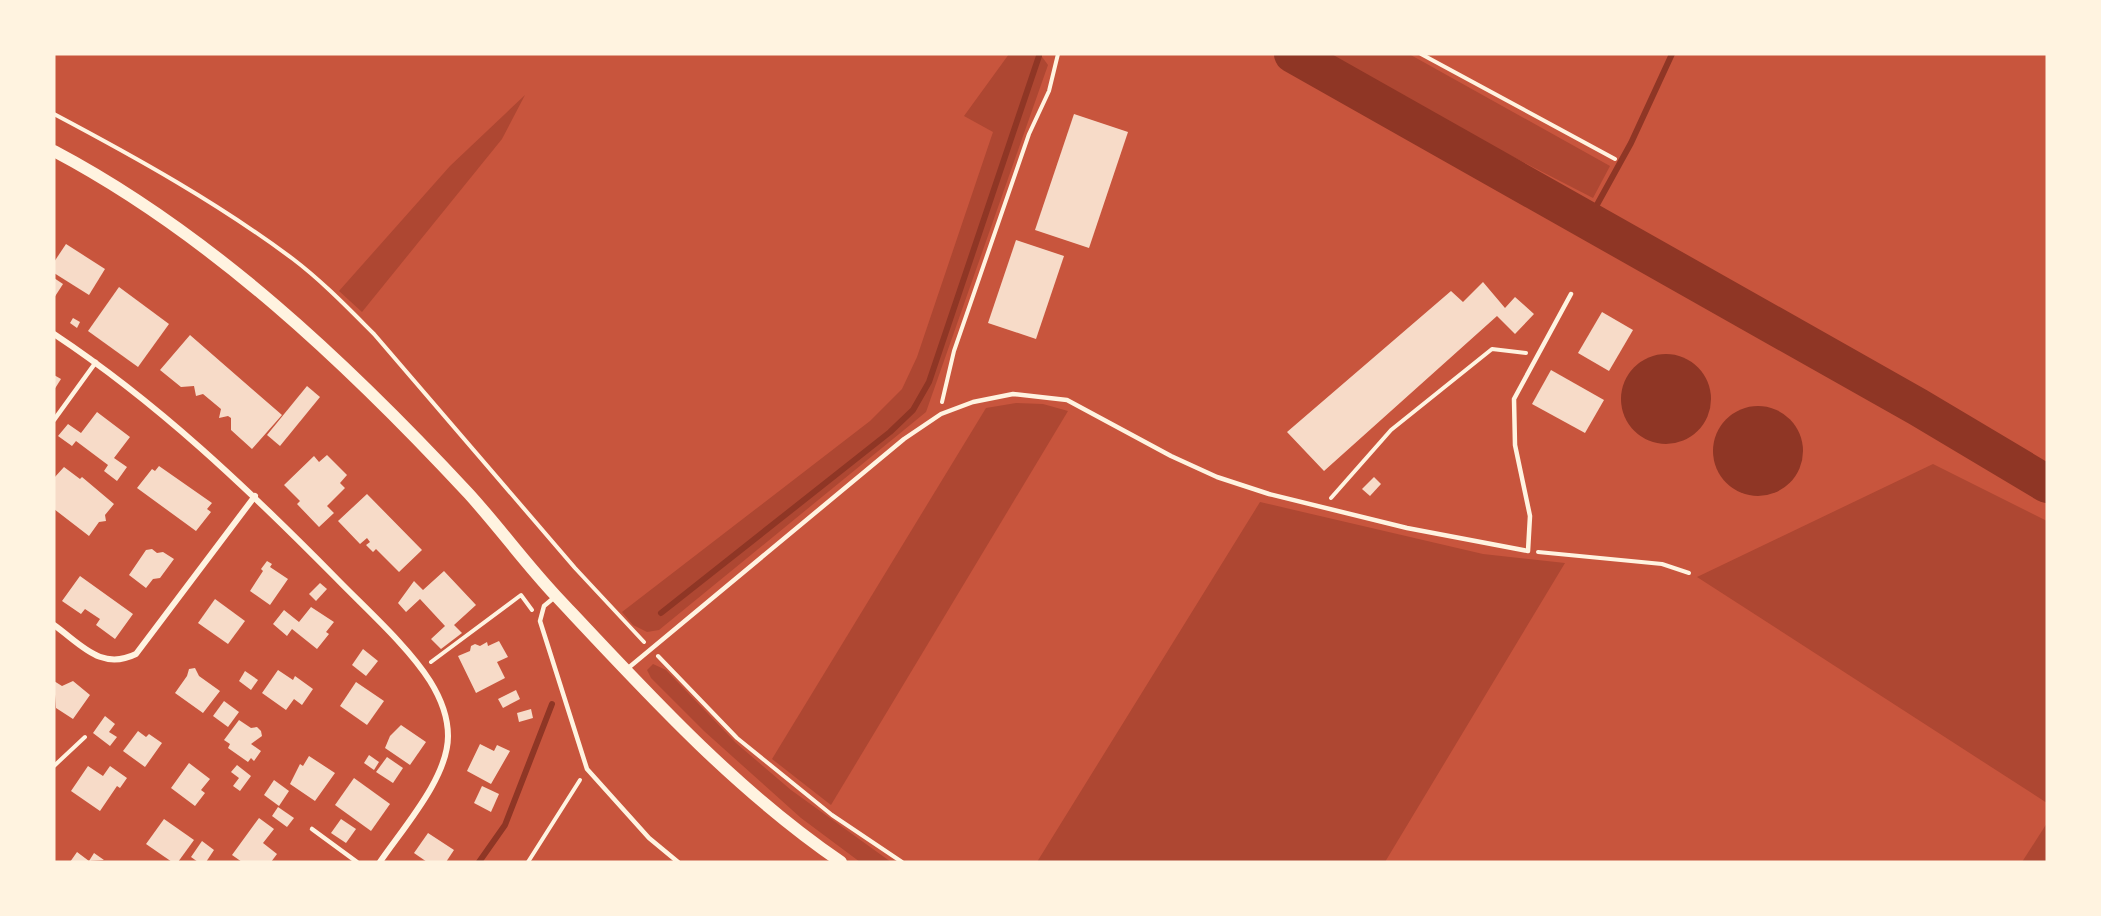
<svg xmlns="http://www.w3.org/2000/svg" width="2101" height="916" font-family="'Roboto Condensed',sans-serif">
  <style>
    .green { fill: #ae4732 }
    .water { fill: #8f3625 }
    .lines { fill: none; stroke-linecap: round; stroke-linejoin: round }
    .stream { stroke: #8f3625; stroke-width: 6 }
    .river { stroke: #8f3625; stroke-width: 38 }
    .building { fill: #f7dbc8 }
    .path { stroke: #fff3e0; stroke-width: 4 }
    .service { stroke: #fff3e0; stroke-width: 4.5 }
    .minor { stroke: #fff3e0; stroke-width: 6 }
    .secondary { stroke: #fff3e0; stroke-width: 12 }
  </style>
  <rect width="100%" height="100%" fill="#c8553d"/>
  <g class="green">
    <polygon points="1009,54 1040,54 1048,65 926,412 659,630 647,632 633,625 622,612 870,421 902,389 917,357 993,132 964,116"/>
    <polygon points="1324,54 1409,54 1610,166 1593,198 1461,130"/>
    <polygon points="525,95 502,139 362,312 339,291 450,166"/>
    <polygon points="1016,403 1043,404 1068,411 831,805 772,759 986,408"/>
    <polygon points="1933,464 2047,521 2047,803 1697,577"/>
    <polygon points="1260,502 1483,554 1565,563 1385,862 1037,862"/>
    <polygon points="653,664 666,670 736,743 791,790 891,862 860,862 801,818 704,731 651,678 647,670"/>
    <polygon points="2047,823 2047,862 2022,862"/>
  </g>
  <g class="water">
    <circle cx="1666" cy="399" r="45"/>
    <circle cx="1758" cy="451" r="45"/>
  </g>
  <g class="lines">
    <g class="stream">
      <polyline points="1588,221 1631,143 1672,54"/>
      <polyline points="661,613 890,432 913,410 929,382 1039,56"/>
      <polyline points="479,862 505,825 552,704"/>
    </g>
    <polyline class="river" points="1293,54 1918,407 2047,484"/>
  </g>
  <g class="building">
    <polygon points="1074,114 1128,132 1089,248 1035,230"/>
    <polygon points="1016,240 1064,256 1036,339 988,323"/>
    <polygon points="66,244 105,269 89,295 54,273 54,262"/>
    <polygon points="54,278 63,284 54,298"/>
    <polygon points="1483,282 1505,308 1515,297 1534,314 1515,334 1497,316 1324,471 1287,432 1451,291 1463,302"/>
    <polygon points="119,287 169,324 138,367 88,331"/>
    <polygon points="1602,312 1633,330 1609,371 1578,353"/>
    <polygon points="73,318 80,322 77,328 70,323"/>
    <polygon points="190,335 282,415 252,449 231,430 231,418 228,416 219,418 221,409 203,394 196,396 194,386 181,387 160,370"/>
    <polygon points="1551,370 1604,400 1585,433 1532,404"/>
    <polygon points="54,375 61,379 54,390"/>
    <polygon points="307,386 320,397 280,446 267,435"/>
    <polygon points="97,412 130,437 114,458 127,467 117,481 104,471 108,465 76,441 72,446 58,436 68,424 81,433"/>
    <polygon points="327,455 347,475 340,483 345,488 327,506 334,513 319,527 297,504 300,501 284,485 314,456 319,462"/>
    <polygon points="159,466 212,503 207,509 211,512 196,531 137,488 152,469 155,471"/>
    <polygon points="64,467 80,479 82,477 114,504 105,515 106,521 99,522 89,536 54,509 54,478"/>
    <polygon points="1374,477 1381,484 1370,496 1362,489"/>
    <polygon points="367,494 422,550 399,572 376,549 373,552 366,545 370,542 367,538 360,544 338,521"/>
    <polygon points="152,549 157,553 163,552 174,559 160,578 153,579 146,588 129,575 146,550"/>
    <polygon points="267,561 272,564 270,567 288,579 270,605 250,591 263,571 261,569"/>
    <polygon points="444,571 476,605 454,625 462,633 441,649 431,639 445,626 420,599 406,612 398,603 414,581 423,590"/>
    <polygon points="80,576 133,614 115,639 96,625 100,619 85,609 81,614 62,601"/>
    <polygon points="320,583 327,589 316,601 309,594"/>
    <polygon points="215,599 245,621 228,644 198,623"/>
    <polygon points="311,607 334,622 326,632 329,634 317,649 292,629 287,636 273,624 284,610 299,622"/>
    <polygon points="499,641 508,657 497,662 505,678 476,693 458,656 470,651 471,646 475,644 480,646 487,642 488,646"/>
    <polygon points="363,649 378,661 366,676 352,665"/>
    <polygon points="195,668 199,676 220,691 203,713 175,693 187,676 189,669"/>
    <polygon points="278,670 293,680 295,676 313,689 302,705 294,699 286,710 262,693"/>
    <polygon points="245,671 258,680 251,690 239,681"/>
    <polygon points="54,681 62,686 73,681 90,695 73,719 56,708"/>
    <polygon points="356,682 384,701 367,725 340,706"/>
    <polygon points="516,690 520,699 503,708 498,699"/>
    <polygon points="224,701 239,712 228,727 213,716"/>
    <polygon points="531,709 533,718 519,722 517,713"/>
    <polygon points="105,716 115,724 109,732 117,737 110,746 93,733"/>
    <polygon points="239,720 251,728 257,727 261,731 262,736 251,744 261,751 254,761 251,758 248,762 228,748 230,744 224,740"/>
    <polygon points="401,725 426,742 410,765 385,748 390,736"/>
    <polygon points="138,731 146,737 149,734 162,743 145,767 123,751"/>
    <polygon points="480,744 494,751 497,745 510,751 491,784 467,771"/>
    <polygon points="369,755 379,762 374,770 364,763"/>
    <polygon points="309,756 335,773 315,801 290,784 300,764 303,766"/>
    <polygon points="387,757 403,768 393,783 376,772"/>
    <polygon points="189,763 210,779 201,790 205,793 195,806 171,788"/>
    <polygon points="237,765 251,776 240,791 233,786 239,778 231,772"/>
    <polygon points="88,766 103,776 110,766 127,778 120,788 117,786 100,811 71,791"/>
    <polygon points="354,778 390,804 371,831 335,805"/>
    <polygon points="274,780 289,791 279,806 264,795"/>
    <polygon points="482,786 499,794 491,812 474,803"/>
    <polygon points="278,807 294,818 287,827 272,816"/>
    <polygon points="259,818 274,829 263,843 277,854 271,862 242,862 232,855"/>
    <polygon points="164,819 194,840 178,862 172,862 146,844"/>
    <polygon points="341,819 356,829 346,843 331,833"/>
    <polygon points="428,833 454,850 446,862 427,862 414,853"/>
    <polygon points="202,841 214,850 206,862 198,862 191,857"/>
    <polygon points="77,852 89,861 94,853 104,860 70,862"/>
  </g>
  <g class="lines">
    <g class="path">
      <polyline points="1421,54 1615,159"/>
      <path d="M54 114C137 158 218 203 293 259 322 281 348 308 374 334L575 568 644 642"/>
      <polyline points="942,402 954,351 1029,134 1049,91 1058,54"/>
      <polyline points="1331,498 1391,430 1492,349 1526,353"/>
      <polyline points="1538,552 1662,564 1689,573"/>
      <polyline points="658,656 737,738 832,815 902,862"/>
      <polyline points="431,662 521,595 532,610"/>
      <polyline points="54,766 85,737"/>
      <polyline points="528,862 580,780"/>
    </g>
    <g class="service">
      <polyline points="54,420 96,362"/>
      <polyline points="556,596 544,606 540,621 587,769 649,838 678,862"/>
      <polyline points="627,669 904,439 941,414 973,402 1013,394 1067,400 1171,456 1217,477 1269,494 1407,528 1528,551 1530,516 1515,445 1514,399 1571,294"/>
      <polyline points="312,829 357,862"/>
    </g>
    <g class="minor">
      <path d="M54 334C158 403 247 488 335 577 364 607 408 646 430 681 440 697 448 717 448 736 448 778 403 828 380 862"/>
      <path d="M54 625C82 645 101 671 136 654L255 496"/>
    </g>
    <path class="secondary" d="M54 151C211 234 349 365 469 494 499 527 525 563 556 596 645 691 733 788 841 862"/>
  </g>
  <rect width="2101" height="916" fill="none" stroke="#fff3e0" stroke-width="111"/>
</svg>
